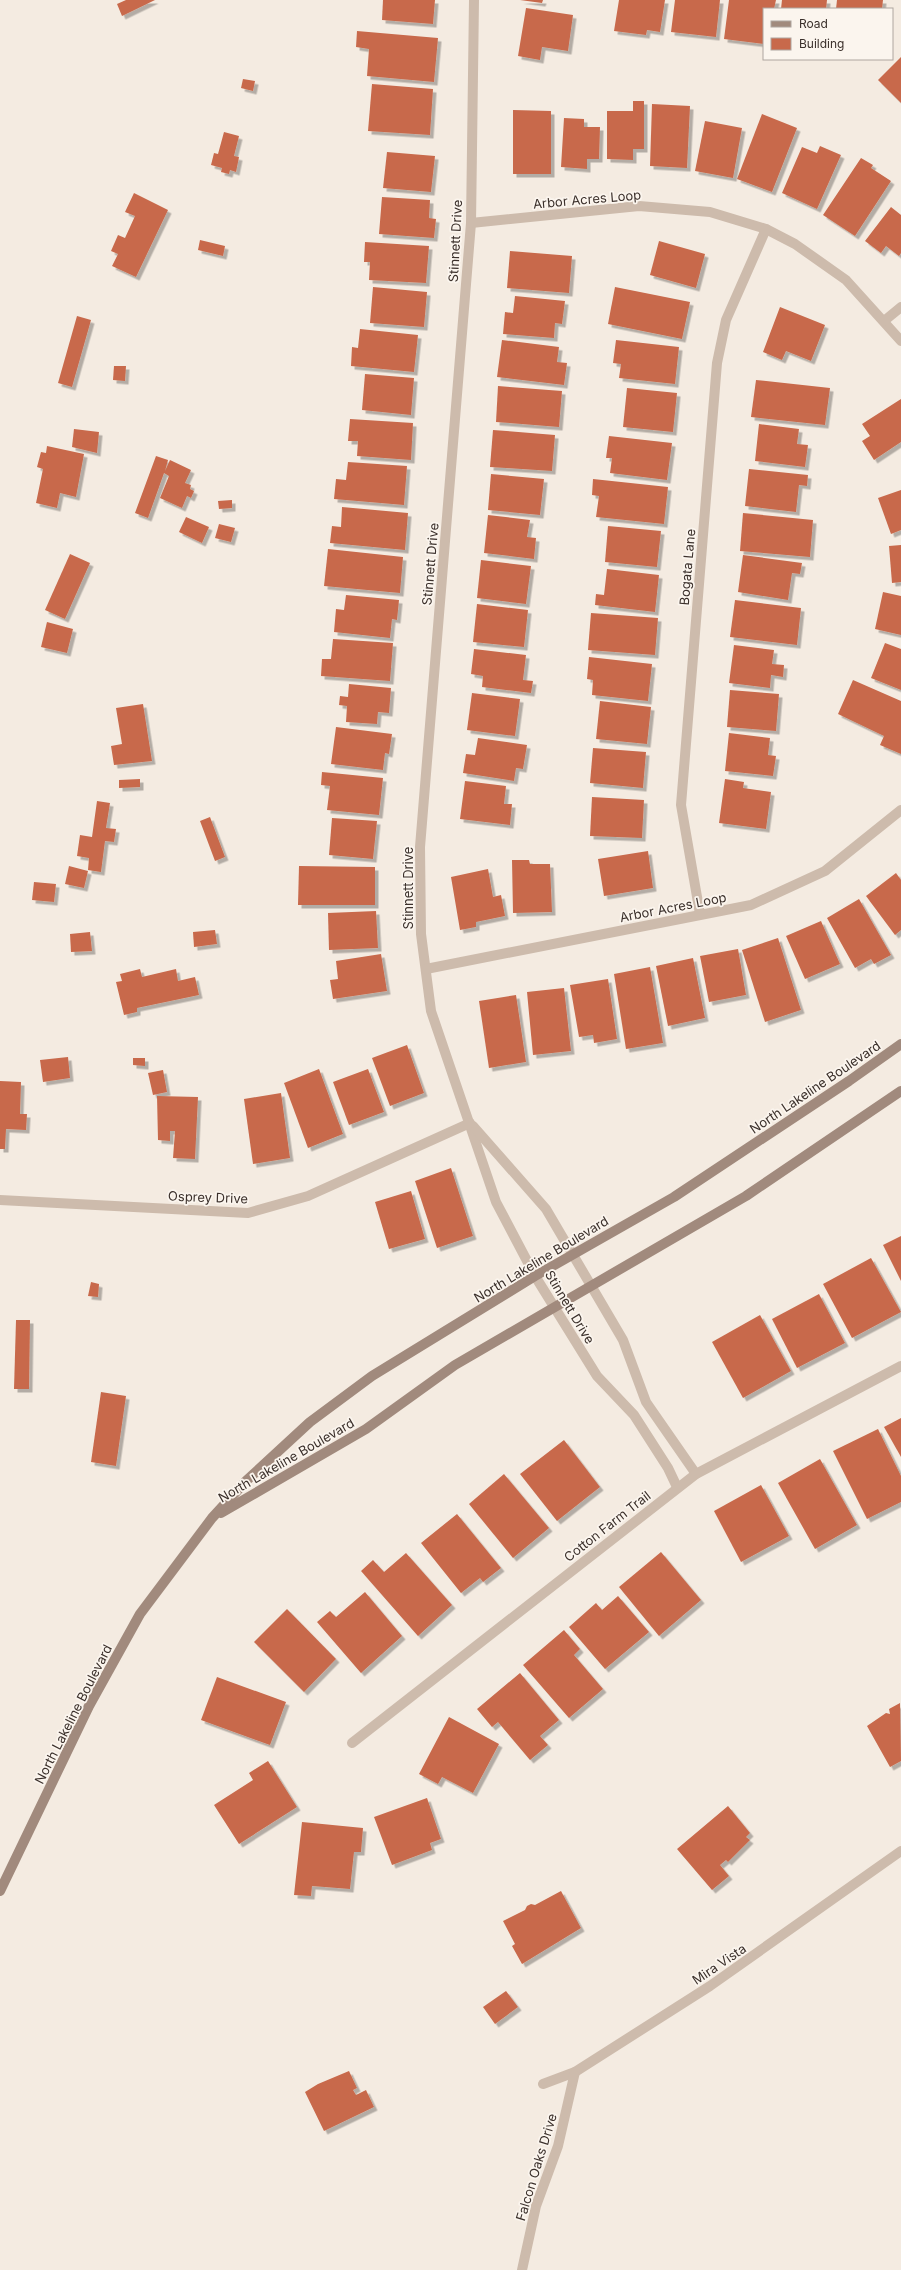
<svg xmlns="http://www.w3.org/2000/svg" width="901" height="2270" font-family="Inter,sans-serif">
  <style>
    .building { fill: #c8694b; filter: url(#shadow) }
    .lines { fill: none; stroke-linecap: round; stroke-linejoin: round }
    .street { stroke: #cdbbac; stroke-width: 10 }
    .secondary { stroke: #a18a7d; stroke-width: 10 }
    .labels { text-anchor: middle; stroke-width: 3.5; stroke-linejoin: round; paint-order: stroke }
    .street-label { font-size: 13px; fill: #3b302b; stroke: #fbf5ee }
  </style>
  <defs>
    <filter id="shadow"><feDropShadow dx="3.5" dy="3.5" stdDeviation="0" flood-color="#0004"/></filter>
  </defs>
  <rect width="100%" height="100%" fill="#f4ebe1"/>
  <g class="building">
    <polygon points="126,0 155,0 122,16 117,4"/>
    <polygon points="383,0 435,0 433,24 382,20"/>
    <polygon points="520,0 543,0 542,3"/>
    <polygon points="619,0 665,0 660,32 647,30 646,35 614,31"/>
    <polygon points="675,0 720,0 716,37 671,32"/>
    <polygon points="729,0 776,0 774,9 764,9 764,44 724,39"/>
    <polygon points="782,0 827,0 826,9 781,9"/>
    <polygon points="837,0 883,0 882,9 836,9"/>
    <polygon points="526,8 573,15 568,51 542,47 540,60 518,56"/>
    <polygon points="357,31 438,38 434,82 367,76 369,49 356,47"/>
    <polygon points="901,57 901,103 878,80"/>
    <polygon points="243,79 255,81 253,91 241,88"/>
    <polygon points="372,84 433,89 430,135 368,131"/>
    <polygon points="633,101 644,101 644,149 633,149 633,160 607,159 607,111 633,111"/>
    <polygon points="652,104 690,106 687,168 650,166"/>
    <polygon points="513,110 551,111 551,174 513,174"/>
    <polygon points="762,114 797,128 772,192 737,179"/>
    <polygon points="564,118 584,119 584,127 600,127 599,159 587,159 587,169 561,167"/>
    <polygon points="705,121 742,128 733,178 695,171"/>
    <polygon points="224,132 239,136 234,156 239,157 236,172 230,170 229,174 221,172 222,168 211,165 214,153 218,154"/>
    <polygon points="820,146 841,155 817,209 782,193 802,147 817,153"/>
    <polygon points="387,152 435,156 431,192 383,188"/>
    <polygon points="861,158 873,165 871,168 891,181 855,236 823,215"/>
    <polygon points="134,193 168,210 136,277 112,266 118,254 111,251 118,235 125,238 135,216 125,212"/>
    <polygon points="382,197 430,200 429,218 436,219 434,238 379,234"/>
    <polygon points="891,207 901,215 901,253 899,256 886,246 881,253 865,241"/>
    <polygon points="200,240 225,246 223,256 198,250"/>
    <polygon points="659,241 705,254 696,288 650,275"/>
    <polygon points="365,242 429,246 426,283 369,280 370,262 364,262"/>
    <polygon points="510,251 572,256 569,293 507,288"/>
    <polygon points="373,287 427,292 424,327 370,323"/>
    <polygon points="615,287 690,302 682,339 608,324"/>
    <polygon points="515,296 565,301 562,324 555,323 554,338 503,334 505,312 513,313"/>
    <polygon points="780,307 825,325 811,361 786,351 782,360 763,352"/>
    <polygon points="77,316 91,320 72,387 58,383"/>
    <polygon points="360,329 418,335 414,372 351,366 352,347 358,348"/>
    <polygon points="502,340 559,347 557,362 567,363 564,385 497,377"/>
    <polygon points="616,340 679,347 675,384 619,378 621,364 613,363"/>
    <polygon points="114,366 126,366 125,381 113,380"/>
    <polygon points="365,374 414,378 411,415 362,410"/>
    <polygon points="756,380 830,388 825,425 751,417"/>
    <polygon points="498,386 562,391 559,427 496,422"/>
    <polygon points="627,388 677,393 673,432 623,427"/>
    <polygon points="901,399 901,442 874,460 862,441 870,436 862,424"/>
    <polygon points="350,419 413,423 411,460 357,456 358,441 348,441"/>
    <polygon points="759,424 799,429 797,444 808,445 805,467 755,461"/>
    <polygon points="74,429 99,432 97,453 72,447"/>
    <polygon points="493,430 555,435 552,471 490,467"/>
    <polygon points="609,436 672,443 667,480 610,473 612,458 606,458"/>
    <polygon points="47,446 84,454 76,497 60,493 57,508 36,503 43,469 37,467 41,452 46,453"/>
    <polygon points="156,456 168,460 165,471 170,460 191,470 185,483 191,485 190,489 194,491 191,498 187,496 182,508 160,498 169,476 164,473 148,518 135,513"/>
    <polygon points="348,462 407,466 404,505 334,499 336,479 346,480"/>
    <polygon points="749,469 808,475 807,486 799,485 796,512 745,506"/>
    <polygon points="491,474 544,479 540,515 488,510"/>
    <polygon points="593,479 668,487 664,524 596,517 599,496 592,495"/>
    <polygon points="901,490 901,530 891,534 878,498"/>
    <polygon points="232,500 232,508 219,509 218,501"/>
    <polygon points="342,507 408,513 405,550 330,543 332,526 341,527"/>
    <polygon points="743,513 813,520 810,557 740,551"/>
    <polygon points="488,515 530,520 527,537 536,538 534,559 484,553"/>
    <polygon points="186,517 209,527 202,543 179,532"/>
    <polygon points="219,524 235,528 231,542 215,538"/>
    <polygon points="608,526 661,531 657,567 605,562"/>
    <polygon points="901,545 901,582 892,583 889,546"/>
    <polygon points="328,549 403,557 400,593 324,586"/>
    <polygon points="70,554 90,563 65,619 45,610"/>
    <polygon points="743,555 802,563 800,574 792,573 788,600 738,592"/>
    <polygon points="481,560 531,566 526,604 477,598"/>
    <polygon points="607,569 659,575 655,612 595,605 596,594 604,595"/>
    <polygon points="883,592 901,596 901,635 875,629"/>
    <polygon points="346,595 399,600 397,620 392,619 390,638 334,632 336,609 344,610"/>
    <polygon points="735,600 801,608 797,645 730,637"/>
    <polygon points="477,604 528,610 524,647 473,642"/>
    <polygon points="591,613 658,618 655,655 588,650"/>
    <polygon points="47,622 73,629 67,653 41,647"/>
    <polygon points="333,639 393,643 390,681 321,676 322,659 331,659"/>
    <polygon points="885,643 901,649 901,690 871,678"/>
    <polygon points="734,645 774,650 772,664 784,665 783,677 771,675 770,688 729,683"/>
    <polygon points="474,649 526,655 523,680 533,681 531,693 482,687 483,676 471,674"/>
    <polygon points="589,657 652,664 648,701 592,695 593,680 587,679"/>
    <polygon points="853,680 901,701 901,754 880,745 884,736 838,714"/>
    <polygon points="349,684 391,688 389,713 378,712 377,724 346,722 347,706 339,705 340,696 348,697"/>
    <polygon points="730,690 779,694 776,731 727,727"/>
    <polygon points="472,693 520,699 515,736 467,730"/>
    <polygon points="600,701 651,707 647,744 596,739"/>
    <polygon points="143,704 152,761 114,765 111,746 122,744 116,708"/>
    <polygon points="336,727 392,734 389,754 385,753 383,770 331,764"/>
    <polygon points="729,733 770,738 768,755 776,756 773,776 725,771"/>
    <polygon points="478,738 527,745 523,769 516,768 514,781 463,773 466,754 475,755"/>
    <polygon points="593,748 646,752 643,788 590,783"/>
    <polygon points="322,772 383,778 379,815 327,810 330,786 321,785"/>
    <polygon points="140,779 140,787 119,788 119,780"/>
    <polygon points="725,779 744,782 743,788 771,792 766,829 719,823"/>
    <polygon points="465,781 506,786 504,804 512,804 510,825 460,819"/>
    <polygon points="592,797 644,800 642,838 590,836"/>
    <polygon points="97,801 110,803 106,828 116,829 114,842 105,841 101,872 88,870 89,858 77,856 80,835 92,837"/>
    <polygon points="210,817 225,857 215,861 200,821"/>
    <polygon points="332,818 377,821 373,859 329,855"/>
    <polygon points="648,851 653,888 604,896 598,859"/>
    <polygon points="512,860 529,860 530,864 550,864 552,912 513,913"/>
    <polygon points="69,866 88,871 84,888 65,884"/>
    <polygon points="299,866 375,867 375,905 298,905"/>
    <polygon points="488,869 493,897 501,895 505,916 476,922 476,927 460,930 451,877"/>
    <polygon points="896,873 901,880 901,930 895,935 866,896"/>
    <polygon points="34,882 56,884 54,902 32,900"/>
    <polygon points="859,899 891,955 874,964 871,959 855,968 827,918"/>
    <polygon points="376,911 378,948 329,950 328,913"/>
    <polygon points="821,921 840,964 805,979 786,936"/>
    <polygon points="215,930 217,944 194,947 193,932"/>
    <polygon points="90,932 92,951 71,952 70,934"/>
    <polygon points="778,938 801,1010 765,1022 742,950"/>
    <polygon points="738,949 746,995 709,1002 700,956"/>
    <polygon points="381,954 387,991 333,999 330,980 338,979 336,961"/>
    <polygon points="693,958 705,1018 668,1026 656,966"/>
    <polygon points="650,967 663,1043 626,1049 614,974"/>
    <polygon points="140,969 142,977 176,969 178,981 195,977 199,995 137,1008 137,1012 124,1015 116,982 122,981 120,974"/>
    <polygon points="608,979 617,1039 594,1043 593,1035 579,1037 570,985"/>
    <polygon points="564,988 571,1051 533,1055 527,992"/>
    <polygon points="516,995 526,1062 489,1068 479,1001"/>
    <polygon points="407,1045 424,1093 390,1106 372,1058"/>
    <polygon points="68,1057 70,1078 43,1082 40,1060"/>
    <polygon points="133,1058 145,1058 145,1066 133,1065"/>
    <polygon points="319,1069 343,1134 308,1148 284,1083"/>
    <polygon points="368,1069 384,1112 349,1125 333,1082"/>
    <polygon points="163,1070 167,1092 153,1095 148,1073"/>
    <polygon points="0,1081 21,1082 20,1114 27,1114 26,1130 6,1129 5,1149 0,1149"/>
    <polygon points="281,1093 290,1158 253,1164 244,1099"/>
    <polygon points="157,1096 198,1097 195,1159 173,1158 175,1131 170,1131 170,1141 158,1140"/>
    <polygon points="451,1168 473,1236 437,1248 415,1181"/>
    <polygon points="411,1191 425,1239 389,1249 375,1202"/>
    <polygon points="901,1236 901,1281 883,1245"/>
    <polygon points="871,1258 901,1312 852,1338 823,1284"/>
    <polygon points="91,1282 99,1284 98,1297 88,1296"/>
    <polygon points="819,1294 845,1343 797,1368 772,1319"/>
    <polygon points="760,1315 791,1371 743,1398 712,1342"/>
    <polygon points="16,1320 30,1320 29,1389 14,1389"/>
    <polygon points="101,1392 126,1396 116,1466 91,1462"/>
    <polygon points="901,1418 901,1457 884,1427"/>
    <polygon points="878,1429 901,1476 901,1502 867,1519 833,1451"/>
    <polygon points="564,1440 600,1487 557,1521 520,1474"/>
    <polygon points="820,1459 857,1525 815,1549 778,1483"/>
    <polygon points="504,1474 549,1528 513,1558 469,1504"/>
    <polygon points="761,1485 789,1536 741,1562 714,1511"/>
    <polygon points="457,1514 501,1568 483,1582 480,1578 461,1593 421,1543"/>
    <polygon points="661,1552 701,1600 659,1636 619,1587"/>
    <polygon points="406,1553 452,1605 418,1636 361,1571 373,1560 384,1572"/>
    <polygon points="365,1592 402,1636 361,1673 317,1622 330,1611 336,1617"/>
    <polygon points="618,1596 649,1632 605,1669 569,1627 596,1603 602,1610"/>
    <polygon points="287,1609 336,1659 304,1692 254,1642"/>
    <polygon points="564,1630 580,1649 574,1655 603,1689 569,1718 523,1665"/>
    <polygon points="520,1673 559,1720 540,1736 548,1745 530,1760 498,1722 492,1727 477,1709"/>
    <polygon points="217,1677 286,1702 270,1745 201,1720"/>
    <polygon points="900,1703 901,1761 890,1767 867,1726 886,1713 890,1714 889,1709"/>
    <polygon points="449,1717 499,1744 473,1793 442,1777 438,1784 419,1774"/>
    <polygon points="268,1761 297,1807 239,1844 214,1805 253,1780 249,1773"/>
    <polygon points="427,1798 441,1839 430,1843 432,1850 392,1865 374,1817"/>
    <polygon points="728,1806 750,1833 746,1837 750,1840 728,1862 726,1860 720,1865 729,1876 712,1890 677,1849"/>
    <polygon points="302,1822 363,1828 361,1852 354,1852 350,1889 312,1886 311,1896 294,1895"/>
    <polygon points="561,1891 581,1928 522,1964 512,1946 515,1944 503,1921 525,1910 527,1906 531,1904 535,1905"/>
    <polygon points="506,1991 518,2007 495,2024 483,2007"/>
    <polygon points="349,2071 357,2088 353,2090 356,2095 366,2090 374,2107 324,2131 305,2092 318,2084"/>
  </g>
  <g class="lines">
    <g class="street">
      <polyline points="474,0 471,223 420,847 421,934 431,1011 496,1202 535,1276 597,1376 634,1415 668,1468 677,1487"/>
      <polyline points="471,223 639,206 710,212 766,229 795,244 846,280 901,341"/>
      <polyline points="884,321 901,307"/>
      <polyline points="700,914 681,805 717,363 726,320 766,229"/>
      <polyline points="426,969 751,905 825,871 901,810"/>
      <polyline points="473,1126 546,1209 623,1340 646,1402 696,1474"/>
      <polyline points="0,1200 248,1213 308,1196 470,1123"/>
      <polyline points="352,1743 696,1474 901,1366"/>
      <polyline points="543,2084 575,2072 710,1986 901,1851"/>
      <polyline points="522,2270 536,2206 558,2146 575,2072"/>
    </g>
    <g class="secondary">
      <polyline points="221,1513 366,1429 455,1365 746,1196 901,1091"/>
      <polyline points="0,1891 89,1706 140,1614 212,1518 246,1481 310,1422 372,1376 535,1276 674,1197 849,1081 901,1044"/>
    </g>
  </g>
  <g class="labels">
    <g class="street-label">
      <text transform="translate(587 199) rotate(-5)" y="5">Arbor Acres Loop</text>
      <text transform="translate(455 241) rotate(-87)" y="5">Stinnett Drive</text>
      <text transform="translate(430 564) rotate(-85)" y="5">Stinnett Drive</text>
      <text transform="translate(687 567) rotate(-85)" y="5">Bogata Lane</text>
      <text transform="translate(408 888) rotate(-90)" y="5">Stinnett Drive</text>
      <text transform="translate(673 907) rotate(-11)" y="5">Arbor Acres Loop</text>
      <text transform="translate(815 1087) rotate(-34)" y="5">North Lakeline Boulevard</text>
      <text transform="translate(208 1197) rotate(2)" y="5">Osprey Drive</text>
      <text transform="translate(541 1259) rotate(-31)" y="5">North Lakeline Boulevard</text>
      <text transform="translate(570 1307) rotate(59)" y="5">Stinnett Drive</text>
      <text transform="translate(286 1460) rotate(-30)" y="5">North Lakeline Boulevard</text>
      <text transform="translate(607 1526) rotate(-38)" y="5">Cotton Farm Trail</text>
      <text transform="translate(73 1714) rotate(-63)" y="5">North Lakeline Boulevard</text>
      <text transform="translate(719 1964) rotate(-34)" y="5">Mira Vista</text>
      <text transform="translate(536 2167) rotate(-73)" y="5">Falcon Oaks Drive</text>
    </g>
  </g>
  <rect x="763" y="8" width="130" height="52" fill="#fbf5ee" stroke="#aea6a0"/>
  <rect x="771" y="21" width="20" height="6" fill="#a18a7d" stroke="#aea6a0"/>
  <text x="799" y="28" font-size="12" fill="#3b302b">Road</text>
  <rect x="771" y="38" width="20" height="12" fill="#c8694b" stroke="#aea6a0"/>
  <text x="799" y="48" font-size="12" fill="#3b302b">Building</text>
</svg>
